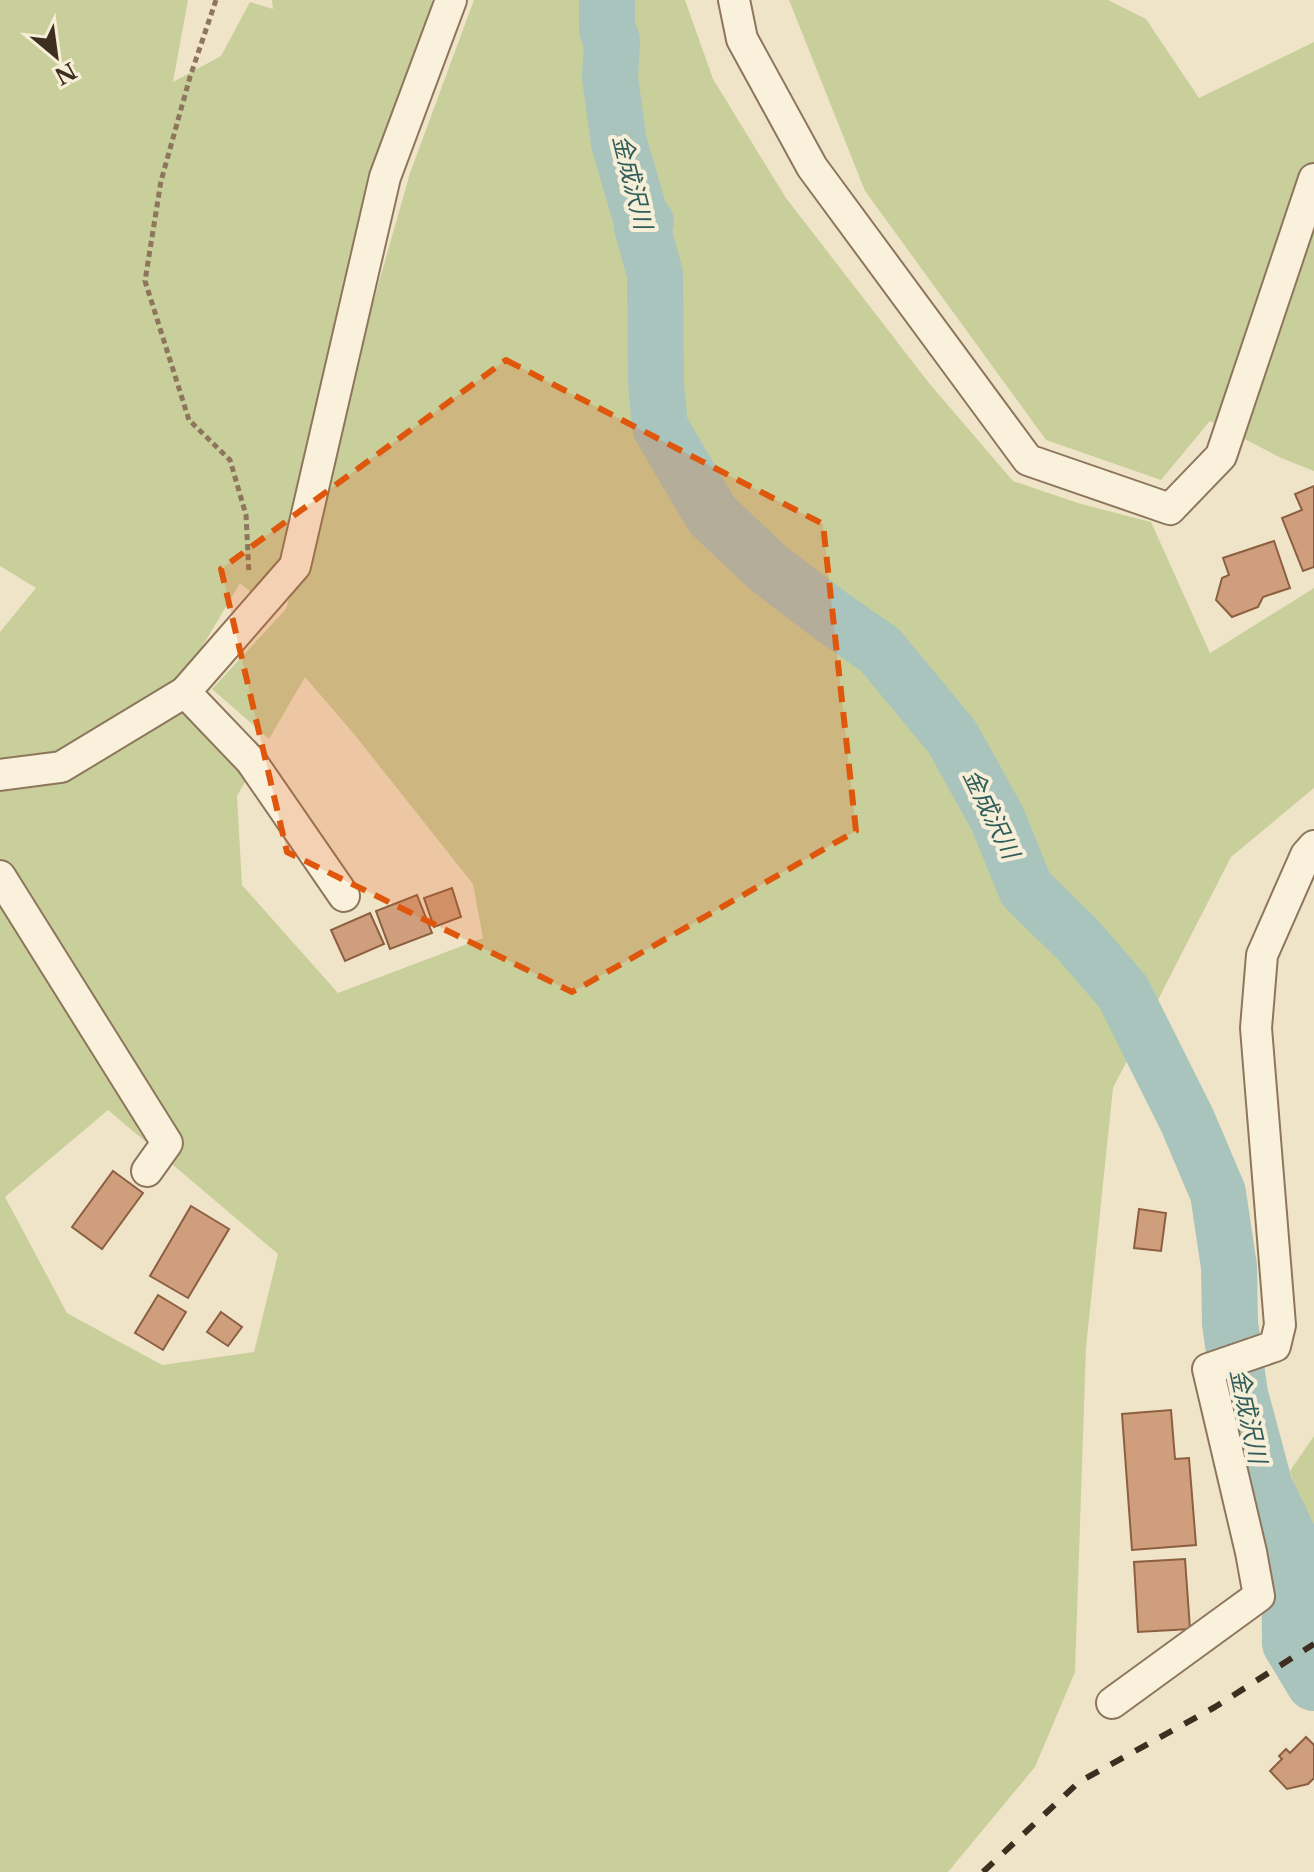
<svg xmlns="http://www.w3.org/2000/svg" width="1314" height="1872" font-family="'Libre Baskerville','Noto Sans JP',serif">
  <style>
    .green { fill: #c9cf9b; fill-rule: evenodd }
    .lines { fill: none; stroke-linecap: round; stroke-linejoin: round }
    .river { stroke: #a9c4bc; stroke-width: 56 }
    .building { fill: #cf9f7d; stroke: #8d5f41; stroke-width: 2 }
    .street-casing { stroke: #8d765c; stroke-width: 34 }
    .path { stroke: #8d765c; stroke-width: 5; stroke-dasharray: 6 4; stroke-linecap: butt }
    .street { stroke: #faf1dc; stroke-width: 30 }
    .rail { stroke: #3d2e20; stroke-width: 6; stroke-dasharray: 14 14; stroke-linecap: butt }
    .marked { fill: #df570d; fill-opacity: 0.2; stroke: #df570d; stroke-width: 6; stroke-dasharray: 16 10; stroke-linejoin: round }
    .labels { text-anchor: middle; stroke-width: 8; stroke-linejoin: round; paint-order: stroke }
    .water-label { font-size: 24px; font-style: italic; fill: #2f5d5a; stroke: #f7eed8 }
  </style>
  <rect width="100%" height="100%" fill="#f0e4c8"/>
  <g class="green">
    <polygon points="0,0 188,0 173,82 221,56 250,2 273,9 272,0 432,0 428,35 283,579 263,603 240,583 183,679 55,760 0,758 0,632 36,588 0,566"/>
    <path d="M474 0H685L713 79 786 198 929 383 1013 481 1081 504 1151 522 1210 653 1314 588V788L1231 857 1113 1088 1086 1348 1075 1672 1035 1767 948 1872H0V786L183 707 249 775 237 796 242 885 338 993 483 938 473 884 354 734 305 677 269 739 212 689 286 609 410 173ZM108 1110 278 1254 254 1352 162 1365 67 1313 5 1197Z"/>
    <polygon points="789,0 1108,0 1146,19 1199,98 1314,42 1314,471 1281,458 1210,421 1161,480 1046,440 865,191"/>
    <polygon points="1314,1436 1314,1545 1290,1471"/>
  </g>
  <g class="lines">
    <polyline class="river" points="607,0 607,30 612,40 610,78 619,143 641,218 646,222 642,227 655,274 656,383 660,427 712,515 768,568 831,616 880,650 952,737 997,818 1026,889 1078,940 1123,992 1187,1120 1218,1193 1229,1267 1230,1323 1240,1394 1265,1487 1289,1537 1290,1643 1314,1683"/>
  </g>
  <g class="building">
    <polygon points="1314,486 1314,567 1303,571 1282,518 1302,510 1295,494"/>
    <polygon points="1274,541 1290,588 1263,597 1258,607 1232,617 1216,600 1222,578 1229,575 1223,558"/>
    <polygon points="452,888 461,917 434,927 424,898"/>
    <polygon points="417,895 432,933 390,949 376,911"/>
    <polygon points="370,913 384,944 345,961 331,930"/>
    <polygon points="113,1171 143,1193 102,1249 72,1227"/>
    <polygon points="191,1206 229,1229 188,1298 150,1276"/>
    <polygon points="1139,1209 1166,1213 1161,1251 1134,1248"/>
    <polygon points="158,1295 186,1312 163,1350 135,1333"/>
    <polygon points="221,1312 242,1327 228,1346 207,1332"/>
    <polygon points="1171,1410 1175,1459 1189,1458 1196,1545 1132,1550 1122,1414"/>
    <polygon points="1185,1559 1190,1629 1138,1632 1134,1562"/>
    <polygon points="1306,1737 1314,1745 1314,1778 1308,1784 1287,1789 1270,1771 1282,1759 1279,1756 1286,1749 1290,1753"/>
  </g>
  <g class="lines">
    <g class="street-casing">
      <g id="street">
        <polyline points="734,0 742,39 812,167 1028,460 1170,509 1221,456 1314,179"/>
        <polyline points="185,692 251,761 344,896"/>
        <polyline points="0,775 61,767 185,692 295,566 385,177 451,0"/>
        <polyline points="0,876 167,1143 147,1171"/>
        <polyline points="1112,1703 1259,1596 1251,1552 1208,1369 1275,1346 1280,1325 1256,1028 1262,955 1306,855 1314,846"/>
      </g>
    </g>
    <polyline class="path" points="216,0 190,77 161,181 145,281 189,420 230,460 246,515 249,574"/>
    <use href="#street" class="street"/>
    <polyline class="rail" points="983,1872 1079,1782 1215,1707 1314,1644"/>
  </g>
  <path class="marked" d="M506 360 823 524 856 831 572 992 287 852 221 569Z"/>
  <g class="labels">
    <g class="water-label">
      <text transform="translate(632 182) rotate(76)" y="8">金成沢川</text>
      <text transform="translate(991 814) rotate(64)" y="8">金成沢川</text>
      <text transform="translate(1248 1416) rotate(78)" y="8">金成沢川</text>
    </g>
  </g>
  <g transform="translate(56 56) rotate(151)" stroke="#f7eed8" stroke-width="6" paint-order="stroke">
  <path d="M0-6L14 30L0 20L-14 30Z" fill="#3d2e20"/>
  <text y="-12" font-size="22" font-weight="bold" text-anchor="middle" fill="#3d2e20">N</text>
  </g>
</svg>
